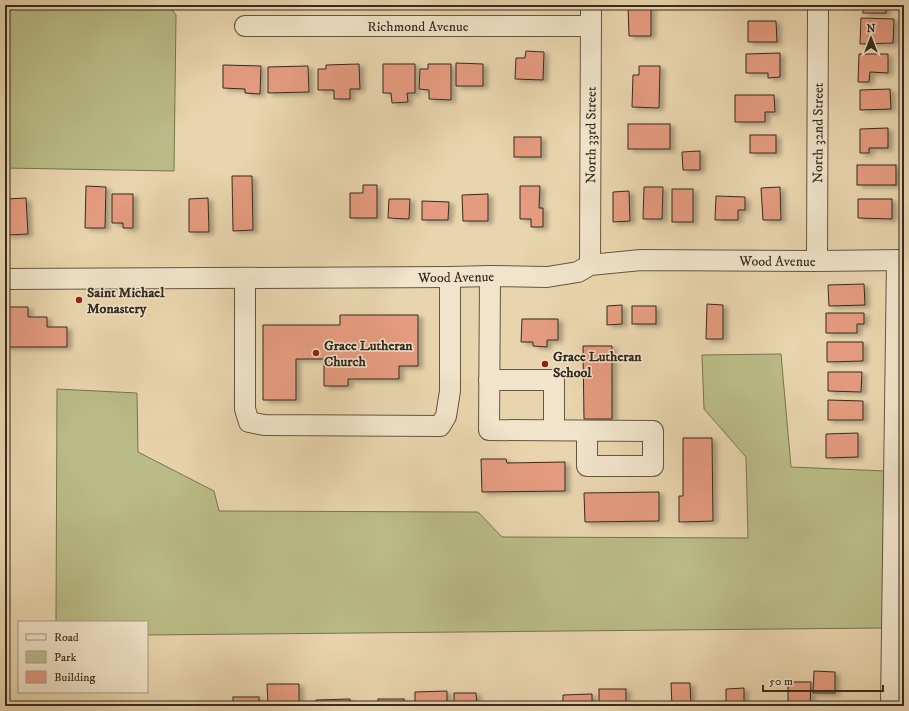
<svg xmlns="http://www.w3.org/2000/svg" width="909" height="711" font-family="'IM FELL DW Pica',serif">
  <style>
    .green { fill: #babc87; stroke: #787454 }
    .building { fill: #e59b7f; stroke: #352b22; filter: url(#shadow) }
    .lines { fill: none; stroke-linecap: round; stroke-linejoin: round }
    .minor-casing { stroke: #625645; stroke-width: 22 }
    .minor { stroke: #f1e4ca; stroke-width: 20 }
    .poi-dot { fill: #8f2418; stroke: #f1e4ca; stroke-width: 1.5 }
    .labels { text-anchor: middle; stroke-width: 3; stroke-linejoin: round; paint-order: stroke }
    .street-label { font-size: 14px; fill: #352b22; stroke: #f1e4ca }
    .poi-label { font-size: 14px; font-weight: bold; fill: #352b22; stroke: #f1e4ca; text-anchor: start }
  </style>
  <defs>
    <filter id="shadow"><feDropShadow dx="4.5" dy="2.5" stdDeviation="2" flood-color="#0004"/></filter>
  </defs>
  <rect width="100%" height="100%" fill="#e9d5ad"/>
  <filter id="stains"><feTurbulence type="fractalNoise" baseFrequency=".005" numOctaves="4"/><feColorMatrix values="0 0 0 0 .2 0 0 0 0 .09 0 0 0 0 .02 0 0 0 .5 -.17"/></filter>
  <radialGradient id="worn" r=".72"><stop offset=".6" stop-color="#630" stop-opacity="0"/><stop offset="1" stop-color="#630" stop-opacity=".3"/></radialGradient>
  <g class="green">
    <polygon points="5,5 168,5 176,15 174,171 5,168"/>
    <polygon points="781,354 791,467 885,471 883,628 147,635 147,622 56,622 57,389 137,393 138,452 214,491 219,511 478,512 502,537 748,538 746,457 704,409 702,355"/>
  </g>
  <g class="building">
    <polygon points="628,5 651,5 651,36 629,36"/>
    <rect x="863" y="5" width="23" height="8"/>
    <polygon points="861,18 894,19 893,43 860,44"/>
    <polygon points="748,21 776,21 777,42 748,42"/>
    <polygon points="526,51 544,52 543,80 515,79 516,58 525,58"/>
    <polygon points="780,53 780,77 768,78 768,73 746,73 746,54"/>
    <polygon points="859,54 888,54 888,73 870,72 869,82 858,82"/>
    <polygon points="456,63 483,64 483,86 456,86"/>
    <polygon points="359,64 360,89 350,89 350,99 334,99 334,90 318,90 318,69 326,69 326,65"/>
    <polygon points="383,64 415,64 415,93 407,93 408,102 392,103 391,93 383,93"/>
    <polygon points="428,64 451,64 451,100 429,99 429,90 419,89 420,69 428,69"/>
    <polygon points="223,65 261,66 260,94 245,93 245,89 223,88"/>
    <polygon points="308,66 309,92 268,93 268,67"/>
    <polygon points="639,66 660,66 659,108 632,107 633,75 639,75"/>
    <polygon points="890,89 891,109 860,110 860,90"/>
    <polygon points="735,95 774,95 775,112 765,112 765,122 735,122"/>
    <rect x="628" y="124" width="42" height="25"/>
    <polygon points="888,128 888,148 869,148 869,153 860,153 860,129"/>
    <rect x="750" y="135" width="26" height="18"/>
    <rect x="514" y="137" width="27" height="20"/>
    <polygon points="700,151 700,170 683,170 682,152"/>
    <rect x="857" y="165" width="39" height="20"/>
    <polygon points="232,176 252,176 253,230 233,231"/>
    <polygon points="363,185 377,185 377,218 350,218 350,193 363,193"/>
    <polygon points="86,186 106,187 105,228 85,228"/>
    <polygon points="520,186 540,186 539,208 543,208 543,227 531,227 531,219 520,219"/>
    <polygon points="644,187 663,187 662,219 643,219"/>
    <polygon points="780,187 781,220 763,220 761,188"/>
    <rect x="672" y="189" width="21" height="33"/>
    <polygon points="629,191 630,221 613,222 613,192"/>
    <polygon points="112,194 133,194 133,228 123,228 123,223 112,223"/>
    <polygon points="488,194 488,221 463,221 462,195"/>
    <polygon points="716,196 745,197 745,210 738,210 738,220 715,220"/>
    <polygon points="26,198 28,234 7,235 5,199"/>
    <polygon points="208,198 209,232 189,232 189,199"/>
    <polygon points="389,199 410,199 409,219 388,218"/>
    <polygon points="858,199 892,199 892,219 858,218"/>
    <polygon points="422,201 449,202 448,220 422,220"/>
    <polygon points="864,284 865,305 829,306 828,285"/>
    <polygon points="707,304 723,305 723,339 706,339"/>
    <polygon points="622,305 622,324 607,325 607,306"/>
    <rect x="632" y="306" width="24" height="18"/>
    <polygon points="5,307 28,307 28,317 47,317 47,327 67,327 67,347 5,347"/>
    <polygon points="826,313 864,313 864,324 857,324 857,333 826,333"/>
    <polygon points="340,315 418,315 418,366 399,366 399,379 348,379 348,386 324,386 324,359 296,359 296,400 263,400 263,325 340,325"/>
    <polygon points="522,319 558,319 558,340 547,340 547,347 533,346 533,342 521,342"/>
    <polygon points="827,342 863,342 863,361 827,362"/>
    <polygon points="583,346 612,346 612,419 584,419"/>
    <polygon points="828,372 862,372 861,392 828,391"/>
    <polygon points="828,400 863,401 863,420 828,420"/>
    <polygon points="858,433 858,457 826,458 826,434"/>
    <polygon points="683,438 712,438 713,521 679,522 679,496 683,496"/>
    <polygon points="481,459 506,459 507,463 565,462 565,491 482,492"/>
    <polygon points="659,492 659,521 585,522 584,493"/>
    <polygon points="814,671 835,672 835,693 813,693"/>
    <polygon points="788,682 811,682 810,706 788,706"/>
    <polygon points="671,683 690,683 691,706 672,706"/>
    <polygon points="267,684 299,684 299,706 268,706"/>
    <polygon points="744,688 744,706 726,706 726,689"/>
    <rect x="599" y="689" width="27" height="17"/>
    <polygon points="447,691 447,706 415,706 415,692"/>
    <polygon points="454,693 476,693 477,706 454,706"/>
    <polygon points="592,694 592,706 563,706 563,695"/>
    <rect x="233" y="697" width="26" height="9"/>
    <polygon points="350,699 350,706 316,706 316,700"/>
    <rect x="378" y="699" width="26" height="7"/>
    <rect x="129" y="704" width="24" height="2"/>
    <polygon points="184,704 185,706 162,706 162,705"/>
    <rect x="197" y="704" width="22" height="2"/>
  </g>
  <g class="lines">
    <g class="minor-casing">
      <g id="minor">
        <path id="s1" d="M245 26H591"/>
        <path id="s2" d="M817 261 818 5"/>
        <path id="s3" d="M590 265 591 5"/>
        <polyline points="490,276 489,430 653,431 653,466 587,466 587,431"/>
        <polyline points="245,278 245,409 249,422 264,425 440,426 446,416 450,391 450,277"/>
        <path id="s4" d="M5 279 450 277 490 276 547 277 578 272 590 265 641 260 817 261 904 260"/>
        <polyline points="489,380 554,380 554,430"/>
        <polyline points="891,706 897,260"/>
      </g>
    </g>
    <use href="#minor" class="minor"/>
  </g>
  <g class="poi-dot">
    <circle cx="79" cy="300" r="4"/>
    <circle cx="316" cy="353" r="4"/>
    <circle cx="545" cy="364" r="4"/>
  </g>
  <g class="labels">
    <g class="street-label">
      <text dy="5" stroke="none"><textPath href="#s1" startOffset="173">Richmond Avenue</textPath></text>
      <text dy="5" stroke="none"><textPath href="#s2" startOffset="128">North 32nd Street</textPath></text>
      <text dy="5" stroke="none"><textPath href="#s3" startOffset="130">North 33rd Street</textPath></text>
      <text dy="5" stroke="none"><textPath href="#s4" startOffset="775">Wood Avenue</textPath></text>
      <text dy="5" stroke="none"><textPath href="#s4" startOffset="451">Wood Avenue</textPath></text>
    </g>
    <g class="poi-label">
      <text x="87" y="297">Saint Michael<tspan x="87" dy="16">Monastery</tspan></text>
      <text x="324" y="350">Grace Lutheran<tspan x="324" dy="16">Church</tspan></text>
      <text x="553" y="361">Grace Lutheran<tspan x="553" dy="16">School</tspan></text>
    </g>
  </g>
  <rect width="909" height="711" fill="none" stroke="#e9d5ad" stroke-width="20"/>
  <rect x="6" y="6" width="897" height="699" fill="none" stroke="#352b22" stroke-width="2"/>
  <rect x="10" y="10" width="889" height="691" fill="none" stroke="#352b22"/>
  <rect x="18" y="621" width="130" height="72" fill="#f1e4ca" stroke="#a69a87"/>
  <rect x="26" y="634" width="20" height="6" fill="#f1e4ca" stroke="#a69a87"/>
  <text x="54" y="641" font-size="12" fill="#352b22">Road</text>
  <rect x="26" y="651" width="20" height="12" fill="#babc87" stroke="#a69a87"/>
  <text x="54" y="661" font-size="12" fill="#352b22">Park</text>
  <rect x="26" y="671" width="20" height="12" fill="#e59b7f" stroke="#a69a87"/>
  <text x="54" y="681" font-size="12" fill="#352b22">Building</text>
  <g transform="translate(871 38)" stroke="#f1e4ca" stroke-width="3" paint-order="stroke">
  <path d="M0-3L7 15L0 10L-7 15Z" fill="#352b22"/>
  <text y="-6" font-size="11" font-weight="bold" text-anchor="middle" fill="#352b22">N</text>
  </g>
  <path d="M763 685v6h120v-6" fill="none" stroke="#352b22" stroke-width="2"/>
  <text x="769" y="685" font-size="12" fill="#352b22" stroke="#f1e4ca" stroke-width="3" paint-order="stroke">50 m</text>
  <rect width="100%" height="100%" filter="url(#stains)"/>
  <rect width="100%" height="100%" fill="url(#worn)"/>
</svg>
